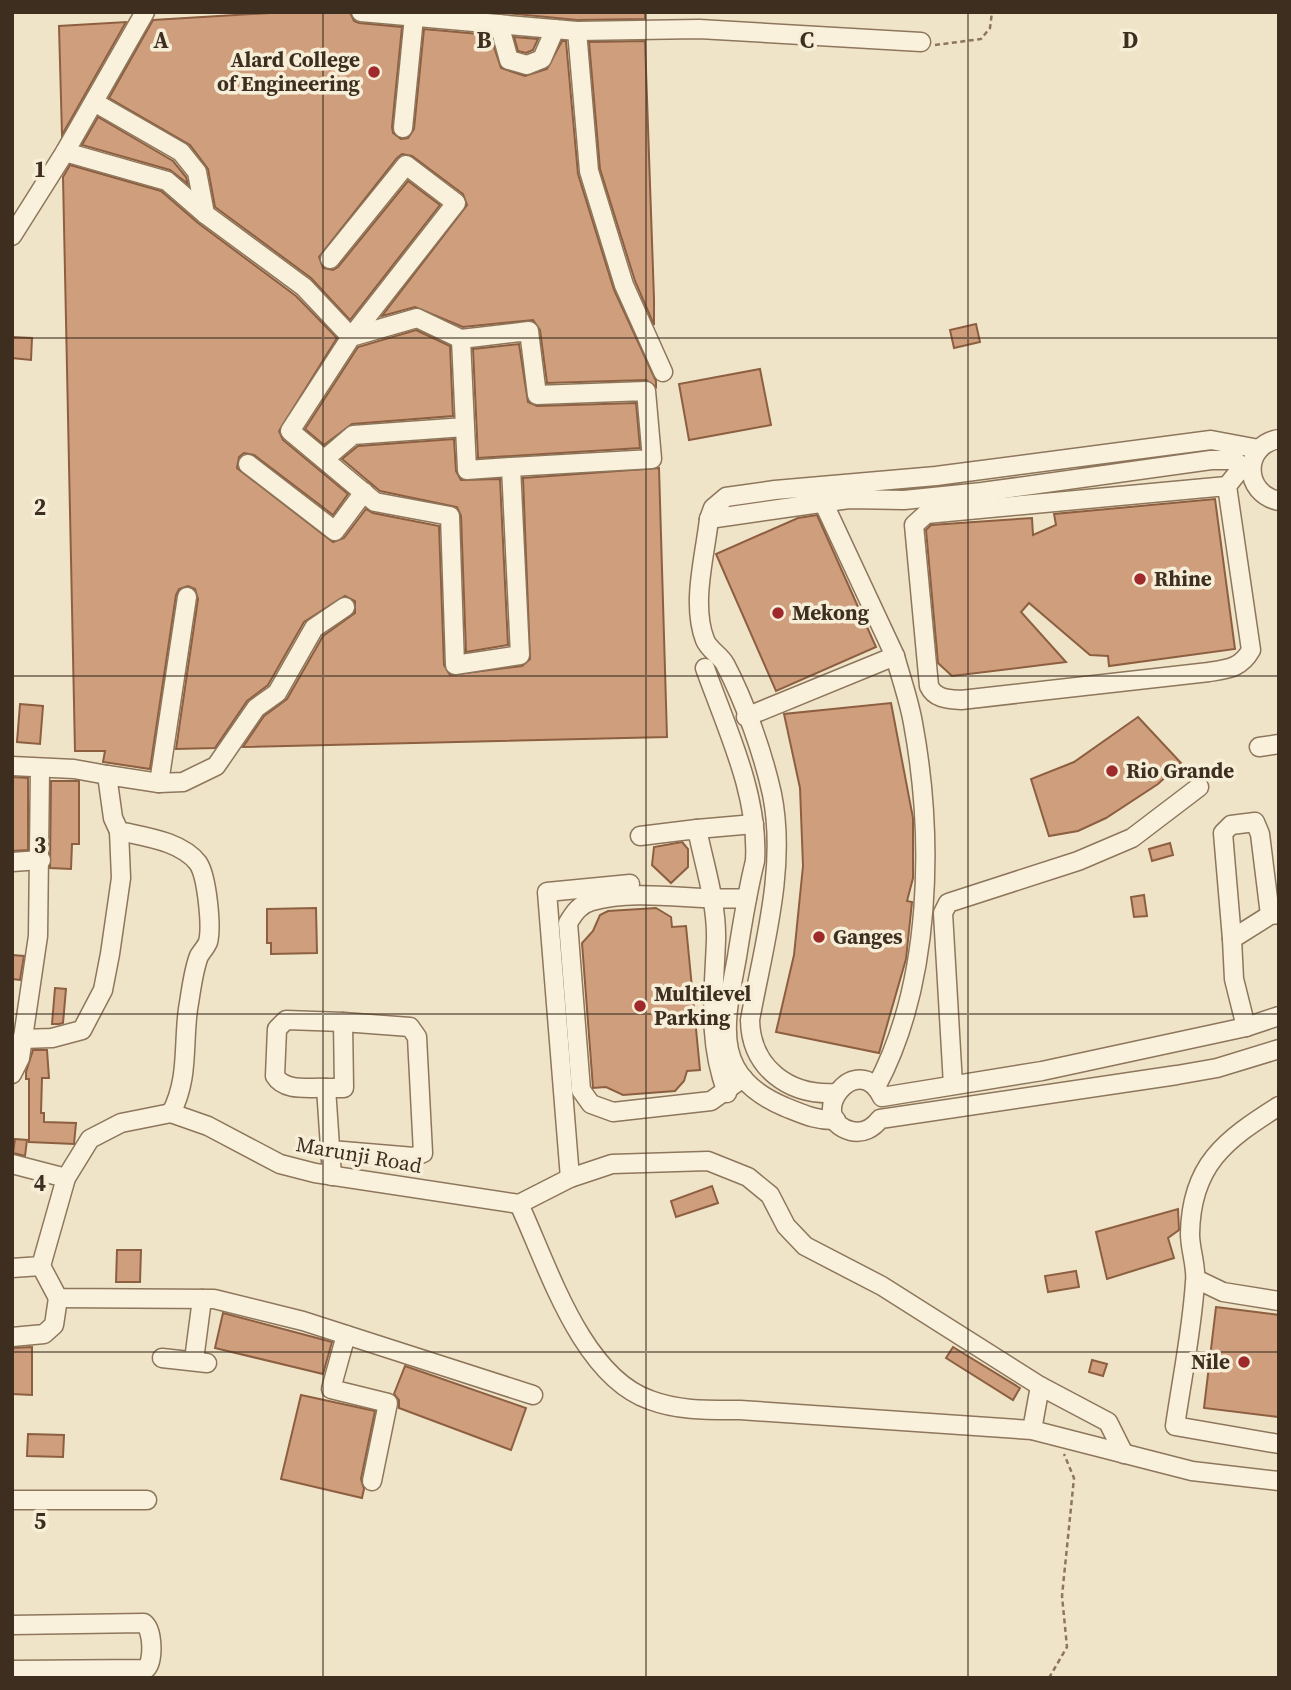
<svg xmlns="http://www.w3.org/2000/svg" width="1291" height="1690" font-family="'Source Serif 4',serif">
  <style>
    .building { fill: #cf9f7d; stroke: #8d5f41; stroke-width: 2 }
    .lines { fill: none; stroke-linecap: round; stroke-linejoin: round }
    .minor-casing { stroke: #8d765c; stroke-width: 21 }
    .path { stroke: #8d765c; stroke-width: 2.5; stroke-dasharray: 5 3.5; stroke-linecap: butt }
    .minor { stroke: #faf1dc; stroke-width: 18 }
    .grid { fill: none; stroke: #3d2e20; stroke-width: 2; stroke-opacity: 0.55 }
    .poi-dot { fill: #9e2a2b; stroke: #f7eed8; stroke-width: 2.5 }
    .labels { text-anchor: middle; stroke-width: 7; stroke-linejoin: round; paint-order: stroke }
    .poi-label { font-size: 21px; font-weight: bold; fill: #3d2e20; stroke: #f7eed8; text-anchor: start }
    .street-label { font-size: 21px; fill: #3d2e20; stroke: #f7eed8 }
    .grid-label { font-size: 23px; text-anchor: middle; font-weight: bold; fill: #3d2e20; stroke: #f7eed8; stroke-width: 7; stroke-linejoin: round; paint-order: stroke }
  </style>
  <rect width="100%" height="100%" fill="#f0e4c8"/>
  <g class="building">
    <polygon points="286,12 350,12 354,21 359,23 402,27 392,127 393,133 401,139 408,138 414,129 424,29 490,35 501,68 525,76 547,69 562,41 566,41 578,174 614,290 656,381 656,387 646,380 547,383 540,330 533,320 463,327 415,307 382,316 467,205 463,194 412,156 402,154 397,158 319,257 323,268 333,270 338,267 408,181 440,205 350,320 311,278 215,207 208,169 190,145 109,98 153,20"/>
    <polygon points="494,12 645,12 645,19 577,20"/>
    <polygon points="126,22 62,135 59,26"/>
    <polygon points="514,37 538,39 533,50 526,53 518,51"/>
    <polygon points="645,41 654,299 654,325 635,281 600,169 589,42"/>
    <polygon points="98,117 173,161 186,177 188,184 170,170 82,145"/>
    <polygon points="70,165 161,191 198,223 296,296 337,338 279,431 283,440 348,494 333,515 254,455 244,453 239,457 237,468 333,542 344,538 366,509 373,513 439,526 444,665 450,675 522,666 530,659 523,478 659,468 667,737 243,747 264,716 287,699 323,636 355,613 355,601 345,596 304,622 268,685 247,701 215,748 176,749 198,599 195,589 188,586 179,589 176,595 150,769 103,762 105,751 75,751 63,177"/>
    <polygon points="976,324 980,342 954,348 950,330"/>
    <polygon points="416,330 450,346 453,416 352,424 324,445 305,429 358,347"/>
    <polygon points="12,337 32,338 31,360 12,358"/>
    <polygon points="519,344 528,402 537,406 636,403 640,448 478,458 473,349"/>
    <polygon points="760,369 771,425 689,440 679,384"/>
    <polygon points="454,439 456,471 461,480 500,479 508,645 466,652 461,516 457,507 380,491 342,459 358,446"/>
    <polygon points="1215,499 1235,649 1109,666 1108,656 1090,655 1029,603 1021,612 1066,662 952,676 938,663 926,530 931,525 1032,518 1033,535 1056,525 1054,514"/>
    <polygon points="817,515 876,647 776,691 716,554 798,518"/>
    <polygon points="891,703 913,818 913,878 907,901 912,902 906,959 879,1053 776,1032 794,955 803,866 800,788 784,714"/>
    <polygon points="20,704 43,706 40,744 17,742"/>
    <polygon points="1138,717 1181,763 1158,784 1106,818 1078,831 1049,836 1031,779 1074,762"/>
    <polygon points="12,777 28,778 28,850 12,851"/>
    <polygon points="51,781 79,781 79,844 72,844 71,869 50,868"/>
    <polygon points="682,842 688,849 688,867 671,883 652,865 654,847"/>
    <polygon points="1170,843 1173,855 1152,861 1149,849"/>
    <polygon points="1144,895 1147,916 1134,917 1131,897"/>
    <polygon points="316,908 317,953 271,954 271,943 267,943 267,909"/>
    <polygon points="656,908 671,917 672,927 686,926 700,1070 687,1071 684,1081 675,1091 623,1095 606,1087 593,1088 582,943 593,931 600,915 608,911"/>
    <polygon points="12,955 24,956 20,980 12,979"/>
    <polygon points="55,988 66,989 63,1023 59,1024 52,1024"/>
    <polygon points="33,1050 47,1050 49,1078 42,1078 41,1113 44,1113 44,1122 76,1123 74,1144 29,1142 29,1079 26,1079 26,1072"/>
    <polygon points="15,1139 27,1140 25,1156 13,1153"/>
    <polygon points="712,1186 718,1203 676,1217 671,1201"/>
    <polygon points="1178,1209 1179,1230 1168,1238 1174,1258 1107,1279 1096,1232"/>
    <polygon points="117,1250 141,1250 140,1282 116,1282"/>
    <polygon points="1076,1271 1079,1287 1048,1292 1045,1276"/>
    <polygon points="1216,1307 1279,1315 1279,1417 1204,1408"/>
    <polygon points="223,1313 332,1342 323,1374 215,1348"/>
    <polygon points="32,1347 32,1395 12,1394 12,1348"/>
    <polygon points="953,1347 1020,1388 1013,1400 946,1358"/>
    <polygon points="1092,1360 1107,1364 1103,1376 1089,1372"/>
    <polygon points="405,1366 526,1408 511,1450 399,1408 399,1400 394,1394"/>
    <polygon points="301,1395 375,1411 361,1479 364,1489 362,1498 281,1479"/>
    <polygon points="28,1434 64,1435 63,1457 27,1456"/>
  </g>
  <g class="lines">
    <g class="minor-casing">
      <g id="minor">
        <polyline points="361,12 577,31 699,29 921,42"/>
        <polyline points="499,24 509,60 527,65 542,59 555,29"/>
        <polyline points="577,31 589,171 624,285 663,372"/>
        <polyline points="94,102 181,152 197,172 205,214"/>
        <polyline points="403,128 414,17"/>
        <polyline points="65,152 167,181 205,214 304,287 351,337"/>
        <polyline points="12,236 65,152 145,12"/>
        <polyline points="330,259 406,165 456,203 351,337 290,431 375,502 450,516 455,665 520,655 511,467 652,459 646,391 537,395 529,331 461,339 417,318 351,337"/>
        <polyline points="465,427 467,470 511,467"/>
        <path d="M1279 439C1242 445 1243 494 1279 501"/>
        <polyline points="326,458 353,435 465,427 461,339"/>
        <polyline points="248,464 335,531 364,492"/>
        <polyline points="1251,474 1234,460 1211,460 982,492 904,500 849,499 709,519 713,508 726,497 775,490 936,476 1211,440 1259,449"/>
        <path d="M1227 486 1251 650C1241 668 1228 669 1209 672L961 700C948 699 935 699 929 686L914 525 926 514 1227 486 1243 466"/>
        <polyline points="818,491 895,656"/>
        <path d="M709 519C705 556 691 604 705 640 709 650 720 655 725 664 745 702 763 753 772 794 787 868 763 948 750 1020 751 1068 789 1096 836 1093"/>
        <path d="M705 668C727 730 759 795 755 861 747 893 742 925 737 957 725 1023 709 1075 785 1107 803 1114 817 1121 836 1120"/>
        <path d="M746 717 895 656C901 678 909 700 913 723 934 837 932 983 876 1087"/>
        <polyline points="1259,747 1279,744"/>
        <polyline points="12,766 74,769 107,775"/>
        <polyline points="159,783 187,597"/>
        <polyline points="697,829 754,824"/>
        <path d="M640 836 697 829C704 864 717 903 716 940 714 994 707 1040 727 1093"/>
        <polyline points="12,862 41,860"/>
        <polyline points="1232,939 1223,833 1231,825 1255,822 1260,834 1270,915"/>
        <path d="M1279 1016 1246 1027 1042 1071 882 1097C858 1047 803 1118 851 1131 863 1134 873 1128 880 1119L1177 1075 1217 1068 1279 1049"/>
        <polyline points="1246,1027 1234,979 1232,939 1270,915 1279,914"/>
        <polyline points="22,1039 52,1038 82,1030 103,990 110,954 121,878 119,831"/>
        <polyline points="12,1074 20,1058 38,936 40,769"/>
        <path d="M743 1078 711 1101 613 1112 591 1104 581 1090 568 923C574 913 580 904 592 901 641 888 697 902 747 898"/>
        <polyline points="953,1085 943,913 948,903 1078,861 1132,838 1199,787"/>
        <path d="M326 1088C309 1087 285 1092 275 1076L277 1029 286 1020 343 1022"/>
        <path d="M1279 1106C1225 1140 1191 1165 1190 1234 1190 1250 1197 1267 1195 1282 1192 1330 1182 1378 1175 1426L1279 1444"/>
        <path d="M171 1113C189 1079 183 1045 188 1009 191 992 193 971 199 956 202 951 206 947 208 942 212 927 207 876 198 863 181 841 145 837 119 831L113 818 107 775 159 783 183 782 216 766 256 708 277 693 314 628 345 607"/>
        <polyline points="331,1150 414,1157 423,1153 417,1037 410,1027 343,1022 344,1088 326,1088 332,1176"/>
        <polyline points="12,1164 66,1178"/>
        <polyline points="570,1178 547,892 630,884"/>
        <path d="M519 1204C548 1266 581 1376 650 1400 679 1411 709 1410 740 1410L1032 1430 1192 1471 1279 1481"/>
        <polyline points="41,1266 58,1298 214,1299 303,1321 533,1395"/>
        <polyline points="12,1268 41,1266 66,1178 90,1139 121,1123 171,1113 208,1126 280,1164 315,1173 519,1204 570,1178 612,1164 708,1161 748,1177 770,1195 786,1226 805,1246 882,1286 1040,1386 1108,1422 1124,1454"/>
        <polyline points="1196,1279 1223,1292 1279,1301"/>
        <polyline points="346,1335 331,1389 388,1403 372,1481"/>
        <polyline points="12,1337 44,1334 54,1325 58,1298"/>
        <polyline points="162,1358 207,1363"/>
        <polyline points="194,1360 202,1299"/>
        <polyline points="1032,1430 1040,1386"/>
        <polyline points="12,1500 147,1500"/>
        <path d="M12 1625 144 1623C153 1630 154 1661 146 1669L12 1670"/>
      </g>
    </g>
    <g class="path">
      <polyline points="935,45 981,39 990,28 992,12"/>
      <polyline points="1049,1678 1067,1647 1062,1596 1074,1478 1064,1454"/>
    </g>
    <use href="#minor" class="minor"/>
  </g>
  <path class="grid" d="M323 12V1678M646 12V1678M968 12V1678M12 338H1279M12 676H1279M12 1014H1279M12 1352H1279"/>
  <g class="poi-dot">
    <circle cx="374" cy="72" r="7"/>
    <circle cx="1140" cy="579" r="7"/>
    <circle cx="778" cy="613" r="7"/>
    <circle cx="1112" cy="771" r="7"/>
    <circle cx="819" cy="937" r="7"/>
    <circle cx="640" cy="1006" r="7"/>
    <circle cx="1244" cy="1362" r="7"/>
  </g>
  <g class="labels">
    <g class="poi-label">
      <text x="360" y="67" text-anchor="end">Alard College<tspan x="360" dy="24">of Engineering</tspan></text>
      <text x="1154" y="586">Rhine</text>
      <text x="792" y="620">Mekong</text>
      <text x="1126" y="778">Rio Grande</text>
      <text x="833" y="944">Ganges</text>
      <text x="654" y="1001">Multilevel<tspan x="654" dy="24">Parking</tspan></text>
      <text x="1230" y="1369" text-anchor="end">Nile</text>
    </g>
    <g class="street-label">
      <text transform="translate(359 1155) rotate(10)" y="7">Marunji Road</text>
    </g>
  </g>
  <g class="grid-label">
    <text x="161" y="48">A</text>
    <text x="484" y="48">B</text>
    <text x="807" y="48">C</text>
    <text x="1130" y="48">D</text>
    <text x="40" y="177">1</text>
    <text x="40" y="515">2</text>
    <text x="40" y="853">3</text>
    <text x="40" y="1191">4</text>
    <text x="40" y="1529">5</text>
  </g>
  <rect width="1291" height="1690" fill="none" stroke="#3d2e20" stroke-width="28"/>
</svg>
